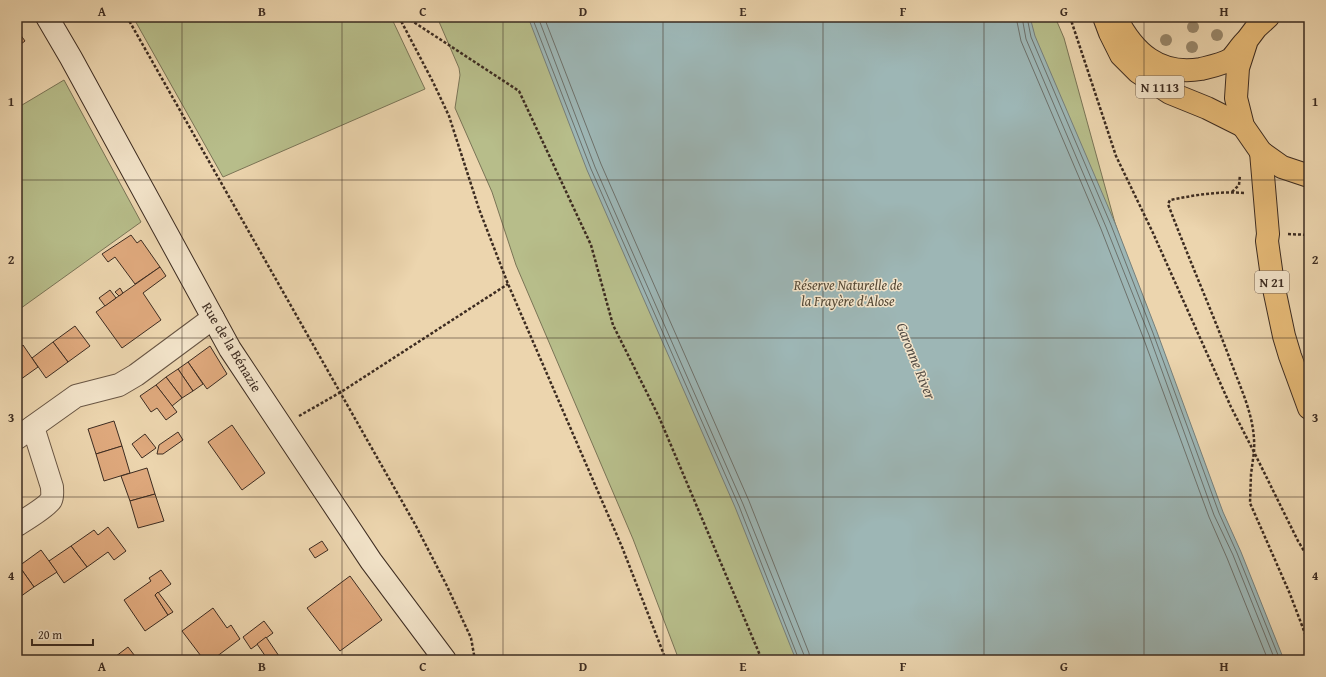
<svg xmlns="http://www.w3.org/2000/svg" width="1326" height="677" font-family="'Gentium Book Plus',serif">
  <style>
    .green { fill: #b7bd8a; stroke: #7a7456 }
    .water { fill: #9db6b5; stroke: #777f7a }
    .lines { fill: none; stroke-linecap: round; stroke-linejoin: round }
    .shore { stroke: #6d716b; stroke-width: 1 }
    .building { fill: #dfa97d; stroke: #3d2c21 }
    .street-casing { stroke: #695644; stroke-width: 24 }
    .secondary-casing { stroke: #3d2c21; stroke-width: 24 }
    .primary-casing { stroke: #3d2c21; stroke-width: 24 }
    .path { stroke: #3d2c21; stroke-width: 2.5; stroke-dasharray: 3 2; stroke-linecap: butt }
    .street { stroke: #f3e4ca; stroke-width: 22 }
    .secondary { stroke: #f3e4ca; stroke-width: 22 }
    .primary { stroke: #e6ba77; stroke-width: 22 }
    .tree { fill: #99886c }
    .grid { fill: none; stroke: #3d2c21; stroke-width: 1; stroke-opacity: 0.55 }
    .labels { text-anchor: middle; stroke-width: 3; stroke-linejoin: round; paint-order: stroke }
    .shield { fill: #f3e4ca; stroke: #746354; stroke-width: 1 }
    .shield-label { font-size: 13px; font-weight: bold; fill: #3d2c21 }
    .park-label { font-size: 14px; font-style: italic; fill: #554936; stroke: #f3e4ca }
    .street-label { font-size: 14px; fill: #3d2c21; stroke: #f3e4ca }
    .water-label { font-size: 15px; font-style: italic; fill: #554e46; stroke: #f3e4ca }
    .neatline { fill: none; stroke: #3d2c21; stroke-width: 1.5 }
    .grid-label { font-size: 13px; text-anchor: middle; font-weight: bold; fill: #3d2c21 }
  </style>
  <rect width="100%" height="100%" fill="#ecd5ae"/>
  <filter id="stains"><feTurbulence type="fractalNoise" baseFrequency=".005" numOctaves="4"/><feColorMatrix values="0 0 0 0 .2 0 0 0 0 .09 0 0 0 0 .02 0 0 0 .5 -.17"/></filter>
  <radialGradient id="worn" r=".72"><stop offset=".6" stop-color="#630" stop-opacity="0"/><stop offset="1" stop-color="#630" stop-opacity=".3"/></radialGradient>
  <g class="green">
    <polygon points="133,17 391,17 425,89 223,177"/>
    <polygon points="437,17 1055,17 1064,38 1115,223 1268,660 679,660 633,539 516,265 492,192 455,108 460,75 459,68"/>
    <polygon points="64,80 141,222 17,311 17,108"/>
  </g>
  <polygon class="water" points="528,17 1030,17 1035,36 1115,223 1157,332 1223,512 1241,552 1284,660 796,660 735,507 587,170"/>
  <g class="lines">
    <g class="shore">
      <polyline points="532,17 591,169 739,506 799,660"/>
      <polyline points="538,17 595,167 743,504 804,655 804,660"/>
      <polyline points="544,17 601,164 749,501 809,653 810,660"/>
      <polyline points="1016,17 1021,41 1101,229 1143,337 1209,517 1227,558 1268,660"/>
      <polyline points="1022,17 1026,39 1106,227 1149,335 1214,515 1233,555 1275,660"/>
      <polyline points="1027,17 1031,37 1111,225 1153,333 1219,513 1237,553 1280,660"/>
    </g>
  </g>
  <g class="building">
    <polygon points="17,30 25,41 17,47"/>
    <polygon points="131,235 137,243 141,240 160,267 135,284 115,257 108,262 102,254"/>
    <polygon points="160,267 166,276 143,293 161,320 122,348 96,312"/>
    <polygon points="120,288 123,293 119,296 115,292"/>
    <polygon points="110,290 116,298 105,306 99,298"/>
    <polygon points="75,326 90,346 68,362 53,342"/>
    <polygon points="53,342 68,362 46,378 32,358"/>
    <polygon points="23,345 38,367 17,382 17,350"/>
    <polygon points="210,346 227,374 207,389 188,362"/>
    <polygon points="188,362 203,384 193,391 178,369"/>
    <polygon points="178,369 193,391 182,398 166,377"/>
    <polygon points="166,377 182,398 172,406 156,385"/>
    <polygon points="156,385 177,412 166,420 157,408 151,412 140,396"/>
    <polygon points="114,421 122,446 96,454 88,429"/>
    <polygon points="232,425 265,473 242,490 208,442"/>
    <polygon points="178,432 183,440 163,454 157,454 159,445"/>
    <polygon points="145,434 156,448 142,458 132,444"/>
    <polygon points="122,446 130,473 104,481 96,454"/>
    <polygon points="147,468 155,494 130,501 121,476"/>
    <polygon points="155,494 164,521 138,528 130,501"/>
    <polygon points="108,527 126,551 114,560 108,552 87,567 71,546 94,530 98,535"/>
    <polygon points="322,541 328,550 315,558 309,549"/>
    <polygon points="71,546 87,567 64,583 49,561"/>
    <polygon points="41,550 57,572 34,587 19,566"/>
    <polygon points="19,566 34,587 17,599 17,567"/>
    <polygon points="161,570 171,584 155,595 168,615 145,631 124,600 151,581 149,578"/>
    <polygon points="350,576 382,620 340,651 307,608"/>
    <polygon points="158,592 173,612 168,615 155,595"/>
    <polygon points="213,608 227,628 231,625 240,639 212,660 204,660 182,631"/>
    <polygon points="264,621 273,633 251,649 243,637"/>
    <polygon points="266,637 279,656 275,660 266,660 266,657 257,644"/>
    <polygon points="128,647 138,660 111,660"/>
  </g>
  <g class="lines">
    <g class="street-casing">
      <g id="street">
        <polyline points="17,438 76,396 119,385 136,375 213,318"/>
        <path d="M17 525C25 520 47 507 51 500 53 496 52 491 52 487L33 427"/>
      </g>
    </g>
    <g class="secondary-casing">
      <polyline id="secondary" points="47,17 71,58 230,349 371,561 445,660"/>
    </g>
    <g class="primary-casing">
      <g id="primary">
        <polyline points="1104,17 1110,33 1121,55 1138,72 1170,93 1207,108 1243,126"/>
        <polyline points="1268,17 1256,28 1247,40 1238,68 1236,98 1243,126 1261,152 1282,167 1309,176"/>
        <path d="M1116 18C1134 53 1159 76 1201 69 1209 67 1224 64 1231 59 1236 54 1240 47 1245 42"/>
        <polyline points="1261,152 1268,234 1267,241 1273,284 1284,336 1290,356 1309,408"/>
      </g>
    </g>
    <g class="path">
      <polyline points="127,17 416,526 447,586 471,638 475,660"/>
      <polyline points="399,17 433,82 449,116 479,209 508,284 622,547 666,660"/>
      <polyline points="406,17 519,91 591,245 613,325 659,417 762,660"/>
      <polyline points="1070,17 1116,156 1153,233 1231,407 1254,452 1251,474 1250,503 1290,594 1309,644"/>
      <polyline points="1232,192 1239,185 1240,175"/>
      <path d="M1244 193C1219 191 1195 195 1170 200L1168 204C1188 257 1211 309 1231 362 1242 392 1256 419 1254 452L1298 541 1309 559"/>
      <polyline points="1288,234 1309,235"/>
      <polyline points="299,416 341,392 508,284"/>
    </g>
    <use href="#street" class="street"/>
    <use href="#secondary" class="secondary"/>
    <use href="#primary" class="primary"/>
  </g>
  <g class="tree">
    <circle cx="1193" cy="27" r="6"/>
    <circle cx="1217" cy="35" r="6"/>
    <circle cx="1166" cy="40" r="6"/>
    <circle cx="1192" cy="47" r="6"/>
  </g>
  <path class="grid" d="M182 17V660M342 17V660M503 17V660M663 17V660M823 17V660M984 17V660M1144 17V660M17 180H1309M17 338H1309M17 497H1309"/>
  <g class="labels">
    <g class="shield">
      <rect x="1136" y="76" width="48" height="22" rx="3"/>
      <rect x="1255" y="271" width="34" height="22" rx="3"/>
    </g>
    <g class="shield-label">
      <text x="1160" y="92">N 1113</text>
      <text x="1272" y="287">N 21</text>
    </g>
    <g class="park-label">
      <text x="848" y="290">Réserve Naturelle de<tspan x="848" dy="16">la Frayère d'Alose</tspan></text>
    </g>
    <g class="street-label">
      <text transform="translate(232 347) rotate(59)" y="5">Rue de la Bénazie</text>
    </g>
    <g class="water-label">
      <text transform="translate(916 361) rotate(68)" y="5">Garonne River</text>
    </g>
  </g>
  <rect width="1326" height="677" fill="none" stroke="#ecd5ae" stroke-width="44"/>
  <path d="M32 639v6h61v-6" fill="none" stroke="#3d2c21" stroke-width="2"/>
  <text x="38" y="639" font-size="12" fill="#3d2c21" stroke="#f3e4ca" stroke-width="3" paint-order="stroke">20 m</text>
  <rect x="22" y="22" width="1282" height="633" class="neatline"/>
  <g class="grid-label">
    <text x="102" y="16">A</text>
    <text x="262" y="16">B</text>
    <text x="423" y="16">C</text>
    <text x="583" y="16">D</text>
    <text x="743" y="16">E</text>
    <text x="903" y="16">F</text>
    <text x="1064" y="16">G</text>
    <text x="1224" y="16">H</text>
    <text x="11" y="106">1</text>
    <text x="1315" y="106">1</text>
    <text x="11" y="264">2</text>
    <text x="1315" y="264">2</text>
    <text x="11" y="422">3</text>
    <text x="1315" y="422">3</text>
    <text x="11" y="580">4</text>
    <text x="1315" y="580">4</text>
    <text x="102" y="671">A</text>
    <text x="262" y="671">B</text>
    <text x="423" y="671">C</text>
    <text x="583" y="671">D</text>
    <text x="743" y="671">E</text>
    <text x="903" y="671">F</text>
    <text x="1064" y="671">G</text>
    <text x="1224" y="671">H</text>
  </g>
  <rect width="100%" height="100%" filter="url(#stains)"/>
  <rect width="100%" height="100%" fill="url(#worn)"/>
</svg>
